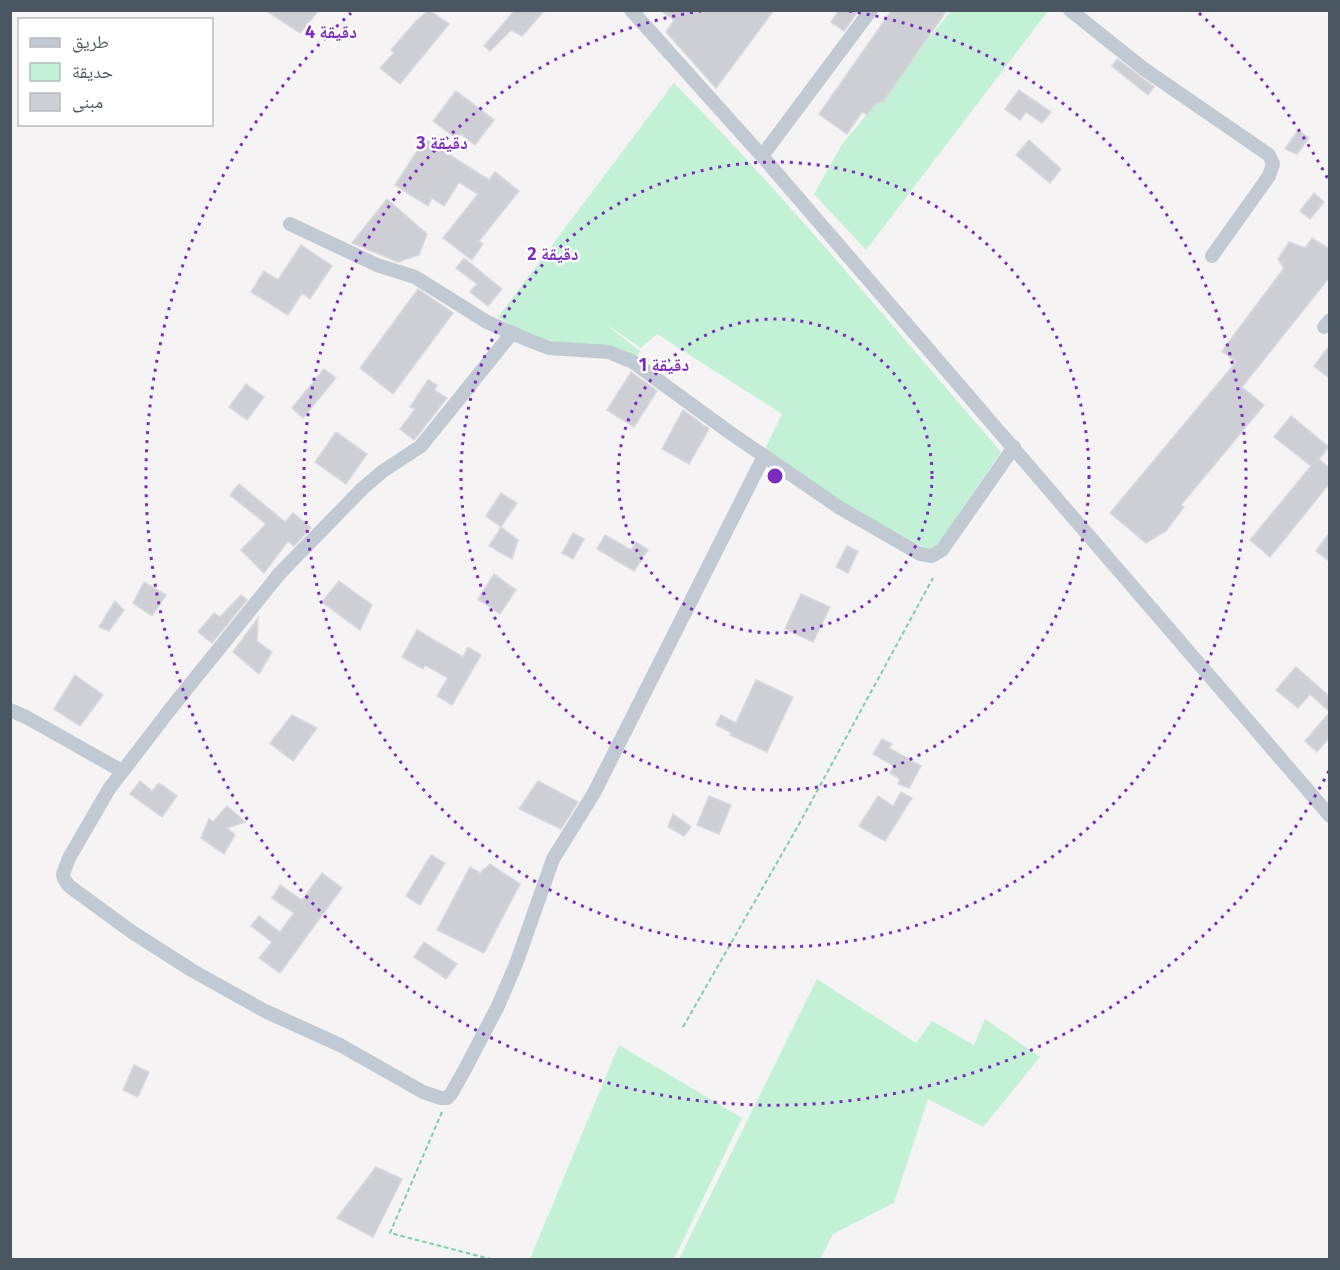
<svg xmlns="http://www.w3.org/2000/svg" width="1340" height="1270" font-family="'Fira Sans','Noto Naskh Arabic',sans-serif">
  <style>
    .green { fill: #c3f1d5 }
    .building { fill: #cdcfd5; stroke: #d7d9de; stroke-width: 1.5 }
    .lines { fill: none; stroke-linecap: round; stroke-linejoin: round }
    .path { stroke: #7ad0a6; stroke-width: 2; stroke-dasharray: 4.5 3; stroke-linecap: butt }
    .minor { stroke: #c1cad2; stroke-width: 14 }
    .ring { fill: none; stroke: #7b2cbf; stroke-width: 3; stroke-dasharray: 3 6 }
    .centre { fill: #7b2cbf; stroke: #fff; stroke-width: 3 }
    .ring-label { font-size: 18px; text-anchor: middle; font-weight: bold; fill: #7b2cbf; stroke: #fff; stroke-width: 4.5; stroke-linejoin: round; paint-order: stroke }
  </style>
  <rect width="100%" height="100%" fill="#f5f3f3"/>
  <g class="green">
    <polygon points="951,11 1048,11 866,250 814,194 841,146"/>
    <path d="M674 83C789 200 894 328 1001 452L936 547 929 550 826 494 764 451 782 414 657 334 641 348 603 322 640 351 637 357 527 336 498 317Z"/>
    <polygon points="817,979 916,1043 932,1021 974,1045 985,1019 1040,1057 983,1127 928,1099 894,1203 833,1234 820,1259 679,1259"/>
    <polygon points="619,1045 742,1118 674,1259 530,1259"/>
  </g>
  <g class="building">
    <polygon points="265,10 319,10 300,33"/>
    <polygon points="429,10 449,24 400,84 380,68 394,53 391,50 415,22"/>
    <polygon points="515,10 545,10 522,36 511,30 490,51 484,46"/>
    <polygon points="660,10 774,10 716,88 666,32 674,20"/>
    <polygon points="839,10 859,10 844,31 831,22"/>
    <polygon points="892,10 947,10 883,102 876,103 867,115 862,112 847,134 819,114"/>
    <polygon points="1117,59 1154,87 1148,95 1112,66"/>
    <polygon points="1019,90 1051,112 1042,123 1026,112 1020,120 1005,109"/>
    <polygon points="456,91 494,120 475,145 461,134 457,139 433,121"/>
    <polygon points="1298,130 1309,138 1297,154 1285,149"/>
    <polygon points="425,139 489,180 495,172 519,191 479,241 483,244 472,260 443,238 478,194 459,182 444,206 432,198 428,206 395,185"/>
    <polygon points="1029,140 1061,169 1050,183 1016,155"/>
    <polygon points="1314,193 1324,202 1310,219 1300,211"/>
    <polygon points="387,199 427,234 419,255 398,262 352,243"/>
    <polygon points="1312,238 1329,249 1329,278 1242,387 1264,405 1181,505 1184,507 1166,531 1146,543 1110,513 1236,362 1222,351 1284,268 1278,259 1289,242 1305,248"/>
    <polygon points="301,245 332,266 310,299 302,293 288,315 251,292 264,271 278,280"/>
    <polygon points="464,258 502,289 488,306 470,292 477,284 456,268"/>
    <polygon points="418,289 453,313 393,394 360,368"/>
    <polygon points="1329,346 1329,378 1314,366"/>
    <polygon points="324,369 336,378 303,418 292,408"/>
    <polygon points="631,372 657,391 634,427 607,410"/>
    <polygon points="428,380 437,385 434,390 447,398 414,440 400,429 415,409 410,407"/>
    <polygon points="246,384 264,397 247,420 229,407"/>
    <polygon points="683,410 709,429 689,464 662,449"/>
    <polygon points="1291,416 1329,447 1319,459 1329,468 1329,484 1270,557 1250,540 1311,466 1274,437"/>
    <polygon points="336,432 367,454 346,484 315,462"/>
    <polygon points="239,484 285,522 293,513 311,528 294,546 288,541 264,573 241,550 266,524 230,495"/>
    <polygon points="501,493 517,503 501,527 486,516"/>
    <polygon points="501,527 518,540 512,559 489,546"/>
    <polygon points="573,533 584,539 573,559 562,553"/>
    <polygon points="1329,533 1329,561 1316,551"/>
    <polygon points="605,535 631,550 636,542 648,550 634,571 597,549"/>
    <polygon points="847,546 858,551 848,573 836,567"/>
    <polygon points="494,574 516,590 500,614 478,599"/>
    <polygon points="339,581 372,605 360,630 322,602"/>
    <polygon points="144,582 166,595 152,616 133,603"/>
    <polygon points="801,594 830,607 813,642 785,629"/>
    <polygon points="241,595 247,600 212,643 198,632 214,613 220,617"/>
    <polygon points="115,601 124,610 109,631 99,627"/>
    <polygon points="258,618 257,641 272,652 259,674 233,652"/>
    <polygon points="417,630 463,657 468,647 481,655 452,705 437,696 448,678 425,665 423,669 402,657"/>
    <polygon points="1296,667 1329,696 1329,711 1310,694 1298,708 1276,690"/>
    <polygon points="75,675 103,695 80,726 54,709"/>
    <polygon points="756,680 793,697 767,752 730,735 732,733 716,725 721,715 736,723"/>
    <polygon points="1329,713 1329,738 1317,752 1305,741"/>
    <polygon points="292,715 317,728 293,761 270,743"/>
    <polygon points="882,739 892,744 889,748 921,766 909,788 898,784 900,779 890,773 894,766 873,754"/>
    <polygon points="140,781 152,791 159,783 177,796 162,817 130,794"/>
    <polygon points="538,781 578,802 561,829 519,809"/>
    <polygon points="901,792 912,798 885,841 859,826 878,796 893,806"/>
    <polygon points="709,796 731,805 719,834 697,825"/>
    <polygon points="227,806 245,822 227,828 235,835 224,854 201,838 209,819 213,822"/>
    <polygon points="673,814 691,827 684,836 668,827"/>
    <polygon points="431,855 445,863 420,905 406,896"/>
    <polygon points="490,864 520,884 484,953 437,930 470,867 480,873"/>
    <polygon points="322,873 342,888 280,973 259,958 272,942 251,926 259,916 280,932 294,913 272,898 280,885 302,900"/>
    <polygon points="424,942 457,964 446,979 414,957"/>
    <polygon points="134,1065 149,1072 138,1097 123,1090"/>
    <polygon points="376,1167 402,1179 373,1237 337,1218"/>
  </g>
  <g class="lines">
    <g class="path">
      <polyline points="683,1027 798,826 933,578"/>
      <polyline points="442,1112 390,1233 494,1260"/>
    </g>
    <g class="minor">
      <polyline points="631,10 762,156 1330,816"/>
      <polyline points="1070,10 1144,69 1269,155 1273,164 1269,176 1212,256"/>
      <polyline points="762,156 871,10"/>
      <polyline points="290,224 377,265 415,277 487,322 528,340 549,348 609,352 633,362 729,432 840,508 920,554 932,556 942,550 1014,447"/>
      <polyline points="1324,327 1330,320"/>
      <polyline points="512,333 421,446 383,471 363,488 280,573 172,707 109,789 69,858 63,874 64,879 69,886 132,932 193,971 265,1011 340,1045 423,1092 441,1098 447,1098 451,1094 464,1071 498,1006 516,964 553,859 594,793 764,456"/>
      <polyline points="10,710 26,717 122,771"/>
    </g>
  </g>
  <g class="ring">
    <circle cx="775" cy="476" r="157"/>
    <circle cx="775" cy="476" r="314"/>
    <path d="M849 11A471 471 0 1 1 701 11"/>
    <path d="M1329 771A628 628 0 1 1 351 13M1199 13A628 628 0 0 1 1329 181"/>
  </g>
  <circle cx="775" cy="476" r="9" class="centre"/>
  <g class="ring-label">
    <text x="331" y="38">4 دقيقة</text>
    <text x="442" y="149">3 دقيقة</text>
    <text x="553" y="260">2 دقيقة</text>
    <text x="664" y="371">1 دقيقة</text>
  </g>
  <rect width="1340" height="1270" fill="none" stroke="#4a5661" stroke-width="24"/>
  <rect x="18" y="18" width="195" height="108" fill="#ffffff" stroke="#b7bbc0" stroke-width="1.5"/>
  <rect x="30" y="38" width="30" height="9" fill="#c1cad2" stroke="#b7bbc0" stroke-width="1.5"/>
  <text x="72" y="48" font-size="18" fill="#4a5661">طريق</text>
  <rect x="30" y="63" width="30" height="18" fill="#c3f1d5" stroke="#b7bbc0" stroke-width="1.5"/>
  <text x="72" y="78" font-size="18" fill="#4a5661">حديقة</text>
  <rect x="30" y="93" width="30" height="18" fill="#cdcfd5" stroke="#b7bbc0" stroke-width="1.5"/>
  <text x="72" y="108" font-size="18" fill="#4a5661">مبنى</text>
</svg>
